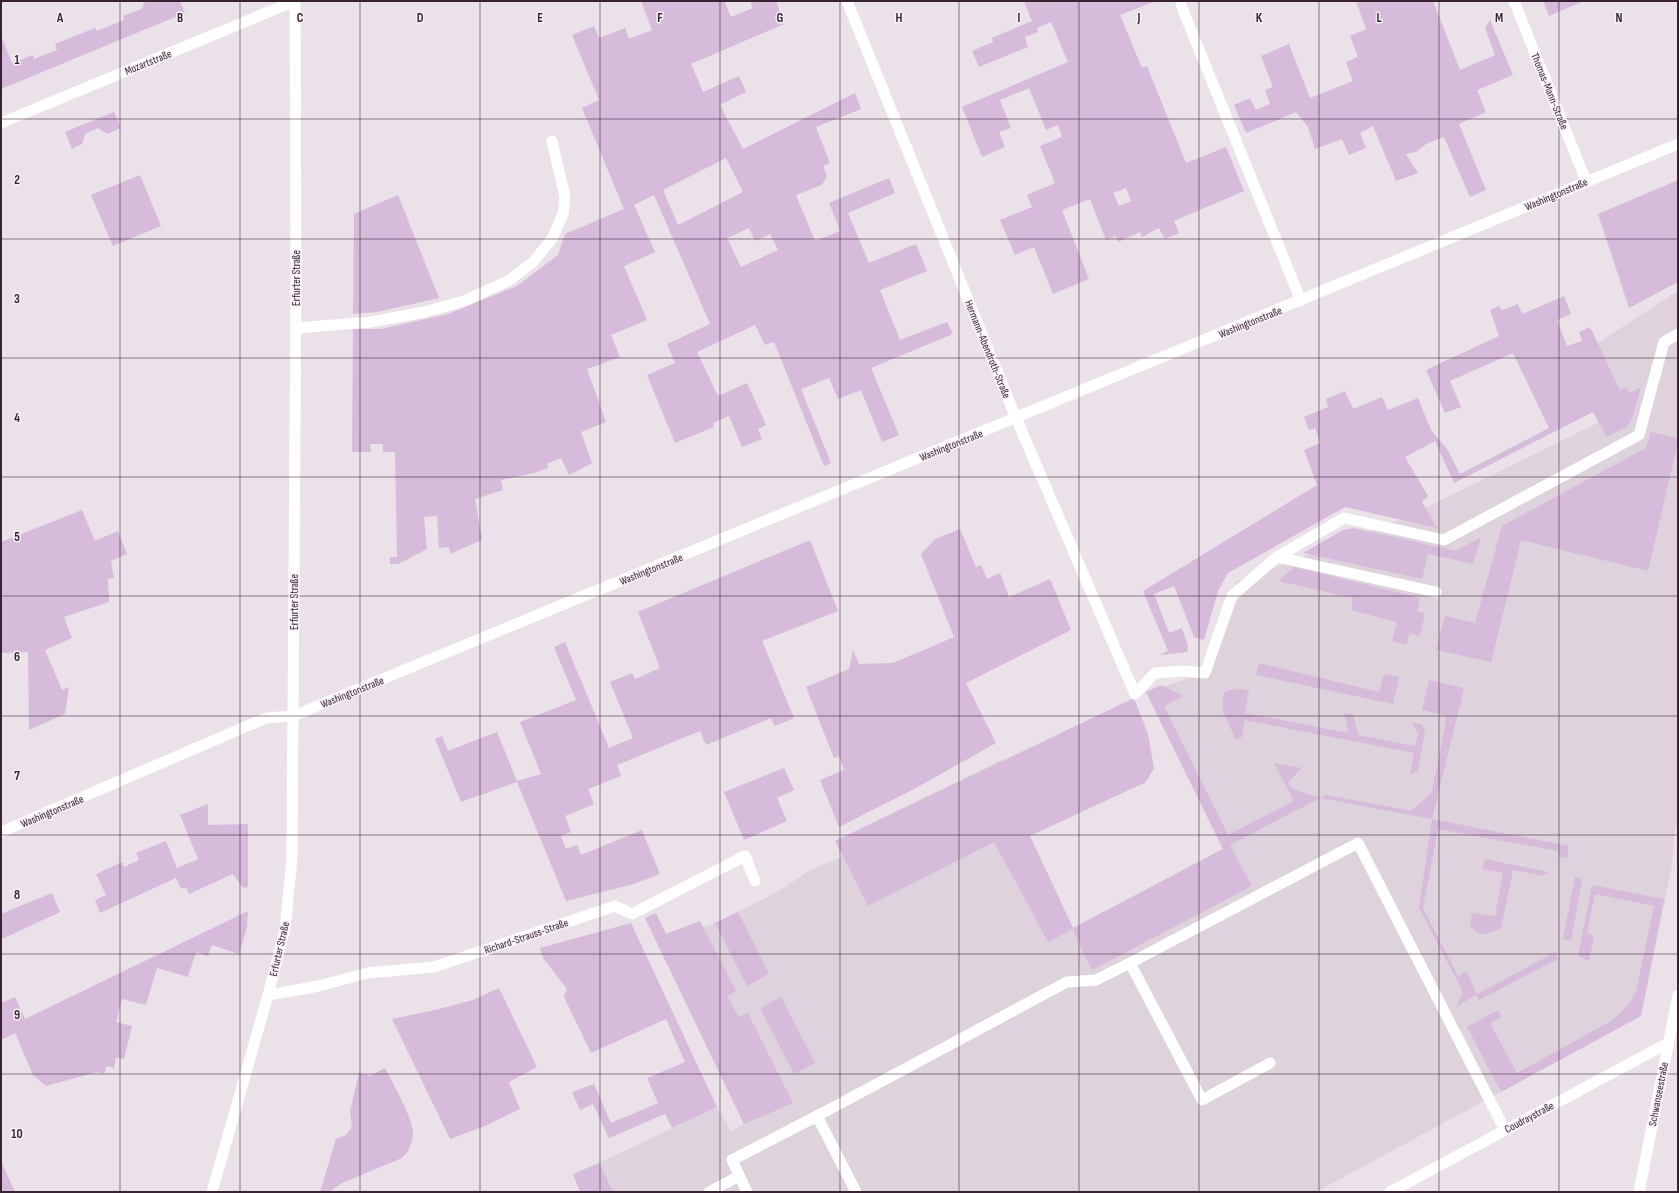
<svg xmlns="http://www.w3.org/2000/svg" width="1679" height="1193" font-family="'Sofia Sans Condensed',sans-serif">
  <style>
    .built { fill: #ded2dc }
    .green { fill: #d6bbda; fill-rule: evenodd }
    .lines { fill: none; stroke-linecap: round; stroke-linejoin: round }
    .service { stroke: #fff; stroke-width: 11 }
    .minor { stroke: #fff; stroke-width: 11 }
    .tertiary { stroke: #fff; stroke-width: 11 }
    .grid { fill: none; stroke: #3a2232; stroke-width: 1; stroke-opacity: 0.55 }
    .labels { text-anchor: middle; stroke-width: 3; stroke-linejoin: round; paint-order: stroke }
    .street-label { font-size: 11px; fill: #3a2232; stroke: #f7f1f7 }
    .grid-label { font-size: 13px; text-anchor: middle; font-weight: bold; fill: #3a2232; stroke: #f7f1f7; stroke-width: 3; stroke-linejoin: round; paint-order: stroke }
  </style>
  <rect width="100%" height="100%" fill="#eae1e9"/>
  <polygon class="built" points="1678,291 1678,821 1674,837 1672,866 1641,1016 1316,1192 613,1192 599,1163 717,1107 731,1131 744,1124 657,943 720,921 779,891 809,871 843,856 835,841 1004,759 1001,775 1073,928 1223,849 1146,692 1205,673 1237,582 1407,517 1626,409 1596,344"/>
  <g class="green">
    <polygon points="145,1 180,1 185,13 1,89 1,36 12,63 33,55 34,59 57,50 55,44 95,28 97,31 124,20 123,16 142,9"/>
    <path d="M641 1H724L731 17 753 8 750 1H776L784 24 691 64 703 92 739 76 746 92 720 105 743 149 855 93 861 109 816 127 830 163 823 166 827 176 822 185 796 195 815 241 840 231 829 203 889 178 895 193 848 213 869 263 916 244 927 271 880 290 900 340 947 322 953 334 871 368 899 435 882 442 861 390 838 399 829 378 801 389 831 463 824 466 774 342 765 345 755 325 697 352 718 396 747 383 766 425 758 429 762 439 742 447 729 416 713 423 714 427 675 443 647 375 675 363 667 344 710 324 654 195 634 205 655 252 624 266 647 320 611 335 620 357 587 369 606 422 581 432 592 463 569 475 561 458 547 464 548 468 534 473 501 480 503 490 475 499 482 540 450 554 449 547 439 548 437 516 424 517 427 549 398 564H390V557H397L395 452H383V444H370L371 452H352L353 329H381L448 314 517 286 558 255 565 234 624 209 582 108 599 100 572 35 594 26 599 38 625 28 629 39 652 30ZM726 158 743 192 678 225 663 190ZM749 228 755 241 770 234 778 250 741 267 727 238Z"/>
    <path d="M1024 1H1156L1120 15 1142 68 1147 66 1186 163 1226 147 1244 191 1174 221 1179 233 1165 239 1159 228 1142 237 1140 232 1118 242 1116 236 1106 240 1090 199 1062 210 1089 279 1053 294 1034 247 1015 255 1000 220 1032 207 1027 195 1055 183 1040 146 1062 137 1058 125 1046 130 1029 88 1000 100 1011 128 999 132 1005 147 982 157 962 107 1068 62 1051 22 1037 28 1038 32 1025 37 1028 47 979 67 972 51 993 42 992 38 1032 21ZM1126 188 1131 201 1119 206 1113 193Z"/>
    <polygon points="1356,1 1433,1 1460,70 1495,55 1485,28 1490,20 1513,75 1477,90 1486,112 1459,124 1486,190 1470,197 1444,137 1426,144 1416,152 1406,154 1418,173 1396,181 1373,126 1360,133 1366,148 1349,155 1342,139 1315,149 1308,127 1296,112 1246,133 1234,105 1250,98 1256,110 1270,104 1265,90 1273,87 1261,56 1289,44 1310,98 1353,81 1346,62 1358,57 1350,36 1366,29"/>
    <polygon points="1543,1 1584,1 1549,16"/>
    <polygon points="114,112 121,128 107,134 98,128 85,134 82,144 72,149 65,132"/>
    <polygon points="140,175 161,226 113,246 91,195"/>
    <polygon points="1678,180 1678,282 1629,308 1598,214"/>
    <polygon points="398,195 439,298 377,312 353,314 354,214"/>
    <polygon points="1564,296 1571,314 1557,320 1567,346 1582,341 1579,332 1590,327 1620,390 1626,387 1629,393 1641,387 1632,419 1626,427 1607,437 1593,412 1454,483 1435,441 1405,457 1428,496 1422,502 1437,528 1345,507 1228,573 1218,591 1204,640 1194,637 1174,586 1154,594 1169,633 1182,628 1188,646 1187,652 1159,655 1168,651 1143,591 1317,485 1304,450 1320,443 1315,428 1309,430 1304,417 1328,407 1326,399 1345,391 1353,409 1382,397 1388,410 1418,398 1431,430 1447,449 1460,474 1549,428 1513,353 1450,381 1461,407 1445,413 1426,370 1499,336 1490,310 1499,306 1502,310 1518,304 1522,314"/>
    <polygon points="1651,432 1678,438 1678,442 1648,571 1521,540 1491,662 1436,650 1445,616 1475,623 1502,526 1646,448"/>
    <polygon points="82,510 95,541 118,531 127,554 111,561 114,578 108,579 109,602 64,617 72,638 45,650 62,690 69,687 65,714 29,730 28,652 1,653 1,542"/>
    <polygon points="1354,528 1456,551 1481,537 1473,564 1428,554 1422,579 1303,553 1343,530"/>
    <polygon points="960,529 976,567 981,565 987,579 1000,573 1009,597 1050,579 1071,630 966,683 996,743 914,789 839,827 820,780 844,770 839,756 834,758 806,687 849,669 853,650 859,664 893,663 954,637 921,554 935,539"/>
    <polygon points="810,540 838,611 762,641 794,718 775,726 771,718 706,745 700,731 617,765 621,776 588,789 594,804 565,816 571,832 561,836 566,849 577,845 581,855 642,830 660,874 634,884 566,901 517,782 461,802 435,739 442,736 448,751 497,732 517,781 541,774 520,722 576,700 554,647 565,642 609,748 633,738 610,682 632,673 635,679 660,668 638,612"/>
    <polygon points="1294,567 1420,598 1417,611 1425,613 1420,636 1410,633 1406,645 1392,641 1397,622 1351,610 1353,598 1278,581"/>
    <polygon points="1259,663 1379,692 1384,674 1399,677 1393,704 1256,675"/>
    <polygon points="1429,680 1464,688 1432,819 1569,846 1567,858 1559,857 1558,851 1438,829 1423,908 1458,976 1466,971 1477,994 1554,953 1558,959 1479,1000 1476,995 1456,1007 1463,992 1419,908 1432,819 1320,798 1230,845 1252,886 1092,970 1083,953 1073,929 1048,942 994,842 868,906 835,841 1134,698 1148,734 1154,768 1146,782 1030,836 1073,928 1223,849 1146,692 1161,685 1184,696 1164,706 1228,835 1294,801 1274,763 1302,768 1288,782 1292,789 1320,798 1326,795 1411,811 1432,792 1447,716 1422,710"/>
    <polygon points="1243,689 1249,691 1245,713 1349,733 1344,713 1353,714 1358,735 1415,746 1418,734 1412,723 1421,724 1425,731 1418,771 1410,774 1414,753 1245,720 1242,737 1236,740 1223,712 1223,694 1228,690"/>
    <polygon points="784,768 794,790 777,798 787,821 744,840 724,792"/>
    <polygon points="208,804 208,825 248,824 248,887 243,888 233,874 189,894 186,887 181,889 176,878 100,913 95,900 106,895 96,874 122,862 124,867 139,860 136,853 166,841 177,868 198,859 180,815"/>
    <path d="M1485 859 1548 872 1543 876 1513 870 1501 928C1487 934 1480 939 1470 925L1472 913 1495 916 1503 873 1482 869Z"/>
    <polygon points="1575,877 1582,879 1571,941 1563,939"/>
    <path d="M1592 885 1664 899 1641 1016 1501 1092 1467 1027 1498 1010 1501 1017 1490 1023 1517 1073 1611 1021C1622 1012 1630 1004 1636 992L1654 906 1595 894 1587 933 1594 936 1589 961 1578 956Z"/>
    <polygon points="52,893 60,912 4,938 1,937 1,914"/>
    <polygon points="248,911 247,927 239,954 212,945 208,956 196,952 188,977 157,968 146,1005 122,999 116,1022 132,1026 124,1059 116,1057 114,1068 107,1066 104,1074 97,1072 46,1086 33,1075 15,1033 1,1040 1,1003 15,997 25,1019"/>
    <polygon points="738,912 769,974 747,986 715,923"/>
    <polygon points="656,913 666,934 700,921 736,991 727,996 739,1017 748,1013 793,1103 744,1124 645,918"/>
    <polygon points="631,923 717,1107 672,1128 665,1114 609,1138 593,1104 580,1110 572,1092 594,1084 611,1123 658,1103 647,1078 685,1062 666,1019 591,1053 564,997 567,989 543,958 540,948"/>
    <polygon points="499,988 537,1067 509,1082 520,1109 485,1126 450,1139 392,1019 435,1010 473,1000"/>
    <polygon points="781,997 815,1063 794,1074 760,1008"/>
    <path d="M385 1068C392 1082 414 1120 413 1134 412 1144 409 1151 402 1158L342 1183 329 1192H320L336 1139 346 1135 352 1127 350 1111 359 1073 370 1076Z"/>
    <polygon points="1,1161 15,1192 1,1192"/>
    <polygon points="599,1163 613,1192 580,1192 573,1174"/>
  </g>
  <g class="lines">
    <g class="service">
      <polyline points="1181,5 1301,301"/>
      <polyline points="296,328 371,322 424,312 464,301 510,280 533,262 552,239 563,214 565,197 552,141"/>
      <polyline points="1277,557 1436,592"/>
      <polyline points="1135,694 1155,673 1183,671 1205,673 1232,596 1277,557 1344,518 1444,540 1639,435 1664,342 1678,334"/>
      <polyline points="1270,1063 1202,1100 1130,963 1358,843 1505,1130"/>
      <polyline points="817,1116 1067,982 1096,980 1130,963"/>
      <polyline points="709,1192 739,1176"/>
      <polyline points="747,1192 732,1160 817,1116 856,1192"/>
    </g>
    <g class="minor">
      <polyline points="847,1 1016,418 1135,694"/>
      <polyline points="1514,1 1586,181"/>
      <polyline points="1,123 295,1"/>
      <polyline points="1,832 266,718 293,716 1678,144"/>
      <polyline points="268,995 319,986 367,973 434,967 615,906 632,914 745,856 755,881"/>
      <polyline points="1390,1192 1668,1043"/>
      <polyline points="1639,1192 1678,995"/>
    </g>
    <polyline class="tertiary" points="212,1192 268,995 285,929 292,858 296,279 295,1"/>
  </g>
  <path class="grid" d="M120 1V1192M240 1V1192M360 1V1192M480 1V1192M600 1V1192M720 1V1192M840 1V1192M959 1V1192M1079 1V1192M1199 1V1192M1319 1V1192M1439 1V1192M1559 1V1192M1 119H1678M1 239H1678M1 358H1678M1 477H1678M1 596H1678M1 716H1678M1 835H1678M1 954H1678M1 1074H1678"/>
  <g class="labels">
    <g class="street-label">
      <text transform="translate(148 62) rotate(-22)" y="4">Mozartstraße</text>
      <text transform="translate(1550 91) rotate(68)" y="4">Thomas-Mann-Straße</text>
      <text transform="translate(1556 194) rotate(-23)" y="4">Washingtonstraße</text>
      <text transform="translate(296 278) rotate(-90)" y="4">Erfurter Straße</text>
      <text transform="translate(1250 322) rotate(-22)" y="4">Washingtonstraße</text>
      <text transform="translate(988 349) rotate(68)" y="4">Hermann-Abendroth-Straße</text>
      <text transform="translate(951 445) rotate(-22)" y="4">Washingtonstraße</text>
      <text transform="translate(651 569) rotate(-22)" y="4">Washingtonstraße</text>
      <text transform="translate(294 602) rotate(-90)" y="4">Erfurter Straße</text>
      <text transform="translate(352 692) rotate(-22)" y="4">Washingtonstraße</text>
      <text transform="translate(52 811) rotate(-23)" y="4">Washingtonstraße</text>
      <text transform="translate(526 936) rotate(-19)" y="4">Richard-Strauss-Straße</text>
      <text transform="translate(279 949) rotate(-77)" y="4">Erfurter Straße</text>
      <text transform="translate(1658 1094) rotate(-79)" y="4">Schwanseestraße</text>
      <text transform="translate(1529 1117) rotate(-28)" y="4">Coudraystraße</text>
    </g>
  </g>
  <g class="grid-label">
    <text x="60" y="22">A</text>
    <text x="180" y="22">B</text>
    <text x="300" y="22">C</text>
    <text x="420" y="22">D</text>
    <text x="540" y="22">E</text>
    <text x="660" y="22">F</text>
    <text x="780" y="22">G</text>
    <text x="899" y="22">H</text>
    <text x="1019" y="22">I</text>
    <text x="1139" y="22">J</text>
    <text x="1259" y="22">K</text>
    <text x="1379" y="22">L</text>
    <text x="1499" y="22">M</text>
    <text x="1619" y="22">N</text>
    <text x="17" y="64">1</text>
    <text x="17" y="184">2</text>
    <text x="17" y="303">3</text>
    <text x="17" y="422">4</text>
    <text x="17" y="541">5</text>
    <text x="17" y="661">6</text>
    <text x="17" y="780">7</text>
    <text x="17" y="899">8</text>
    <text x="17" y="1019">9</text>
    <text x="17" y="1138">10</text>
  </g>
  <rect width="1679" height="1193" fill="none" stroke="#3a2232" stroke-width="4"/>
</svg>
